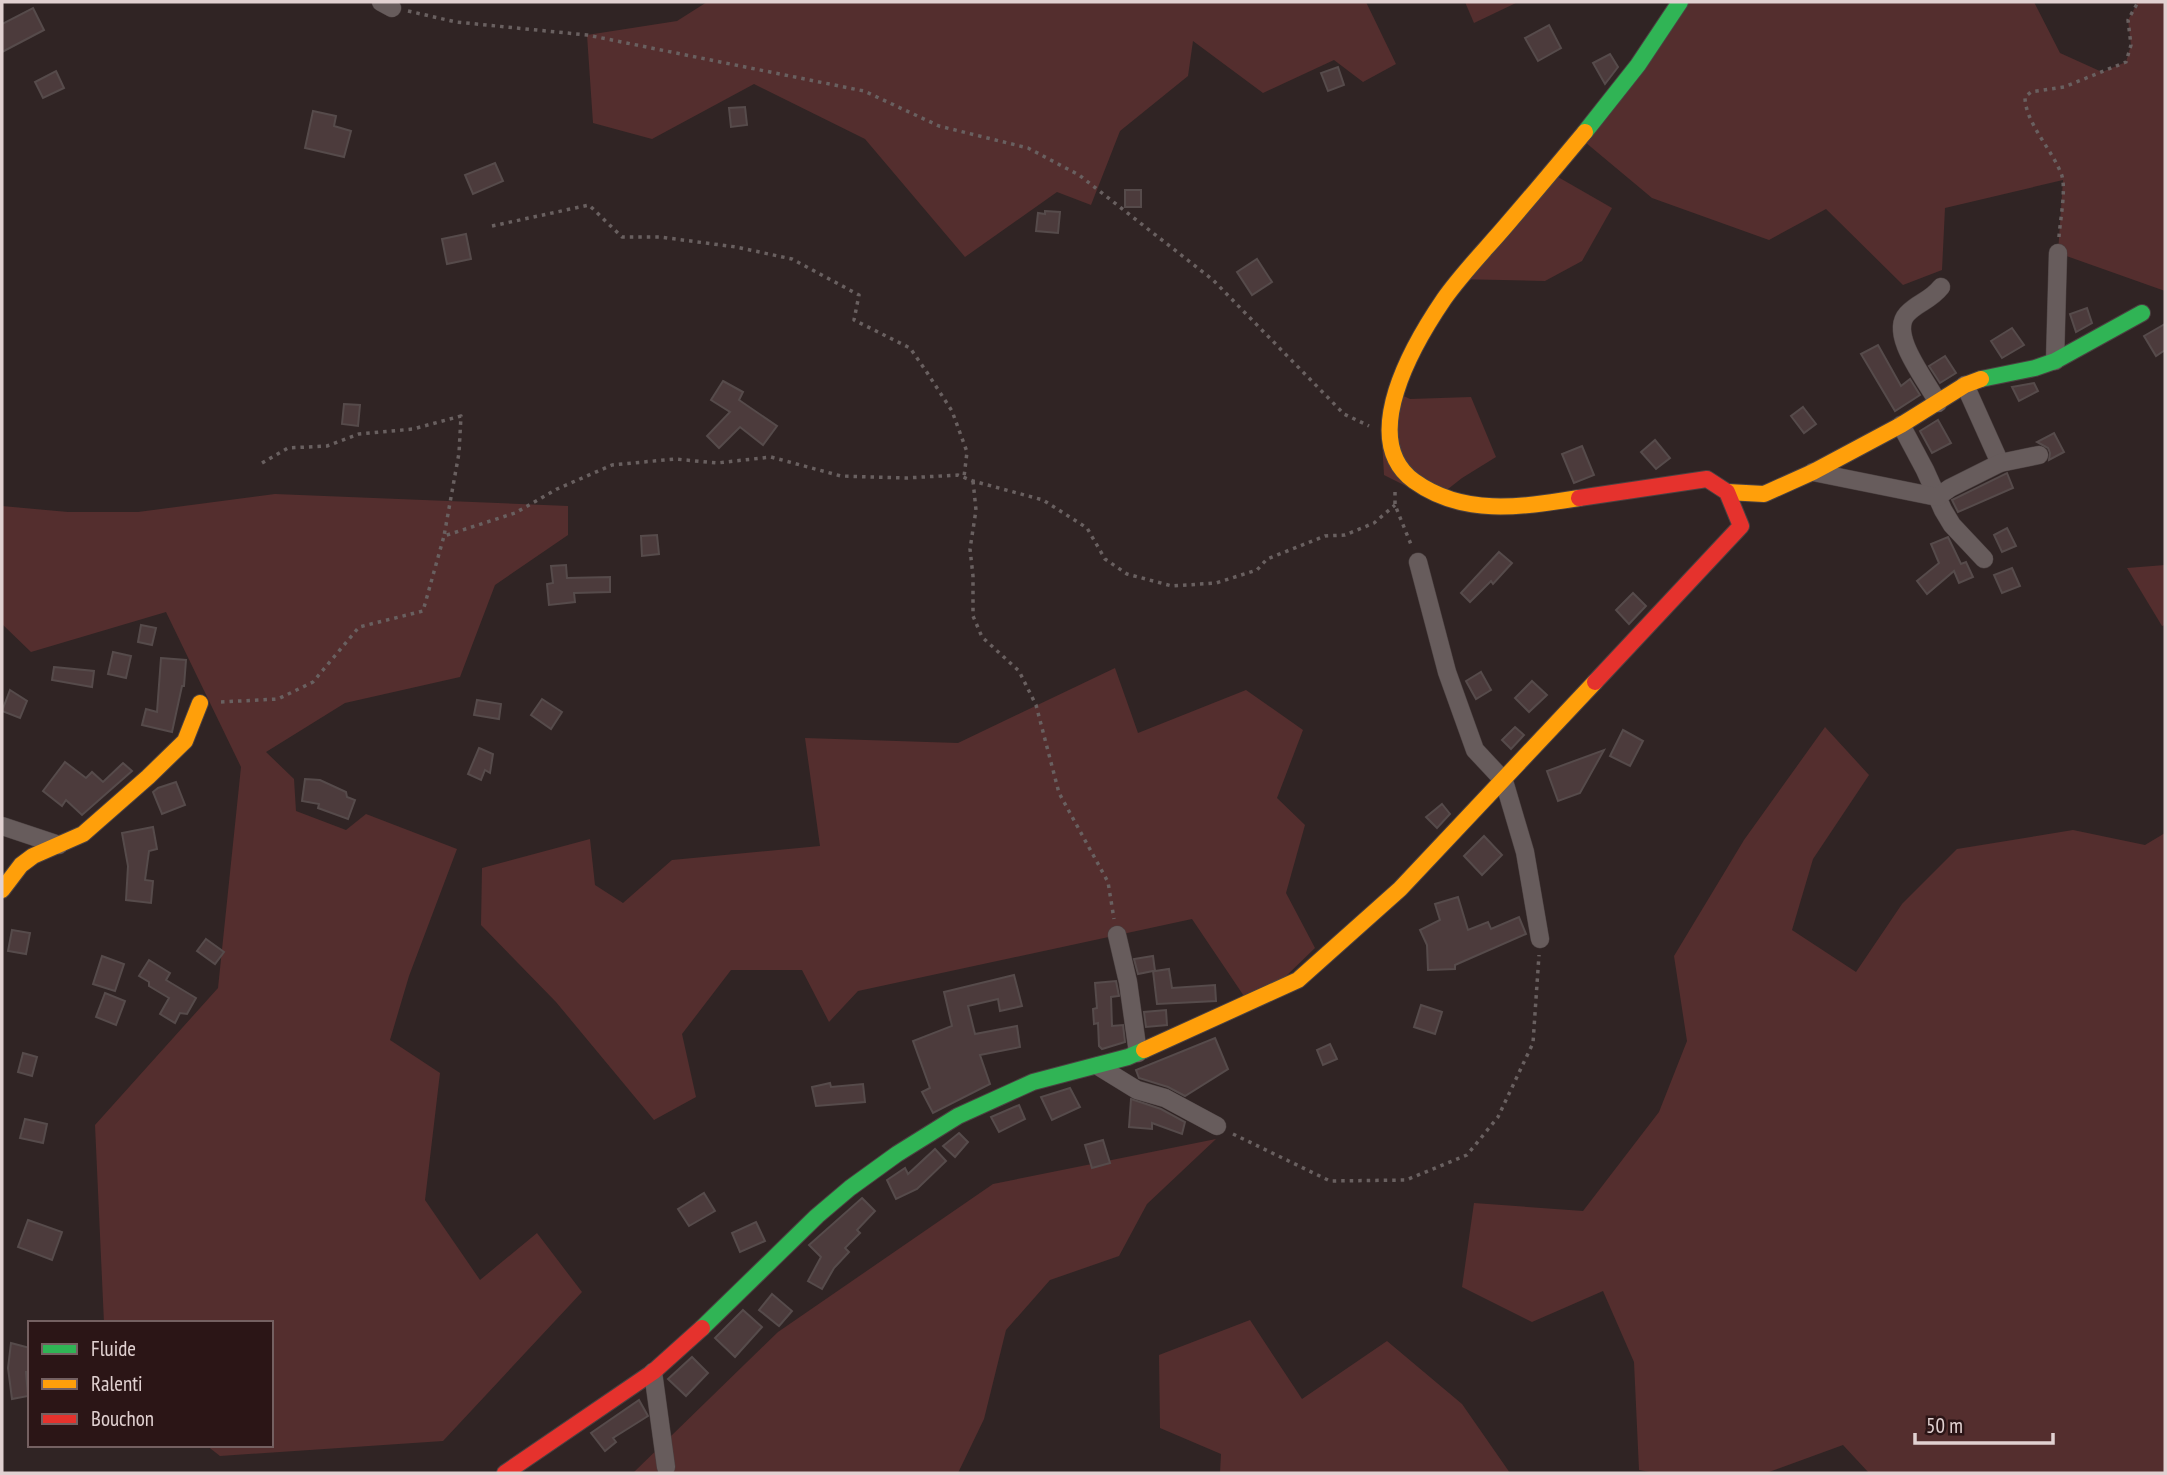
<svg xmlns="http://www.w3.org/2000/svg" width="2167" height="1475" font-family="'PT Sans Narrow',sans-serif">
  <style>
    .green { fill: #542e2e }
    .building { fill: #4c3b3c; stroke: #564b4b; stroke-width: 2 }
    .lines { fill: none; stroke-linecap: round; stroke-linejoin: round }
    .street-casing { stroke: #4b4141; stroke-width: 19 }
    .fast-casing { stroke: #4b4141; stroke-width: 18 }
    .slow-casing { stroke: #4b4141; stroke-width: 18 }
    .jam-casing { stroke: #4b4141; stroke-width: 18 }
    .path { stroke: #696060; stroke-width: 3.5; stroke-dasharray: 3.5 5; stroke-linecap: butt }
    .street { stroke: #675c5c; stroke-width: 18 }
    .fast { stroke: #30b455; stroke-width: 16 }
    .slow { stroke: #ff9f0a; stroke-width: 16 }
    .jam { stroke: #e5322d; stroke-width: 16 }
  </style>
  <rect width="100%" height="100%" fill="#302424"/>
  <g class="green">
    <polygon points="707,2 1366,2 1396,64 1363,82 1334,60 1263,93 1193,41 1188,76 1120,131 1091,205 1057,192 965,257 865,139 754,84 652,139 593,123 587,35 677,21"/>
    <polygon points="1465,2 1518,2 1474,23"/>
    <polygon points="1680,2 2034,2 2060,53 2102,72 2126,62 2131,45 2128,20 2138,2 2165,2 2165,291 2058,253 2063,180 1945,208 1942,270 1903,285 1826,209 1769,240 1652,198 1579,137"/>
    <polygon points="1551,173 1612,208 1582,261 1545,281 1454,279"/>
    <polygon points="1391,390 1410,399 1471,397 1496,457 1462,478 1434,500 1384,475 1382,440"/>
    <polygon points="275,494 568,506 568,535 495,585 460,677 345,703 266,752 294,779 296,811 346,830 366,814 457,849 409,976 390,1040 440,1073 425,1200 480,1280 537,1233 582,1292 443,1441 220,1456 206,1445 271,1445 271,1323 104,1323 95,1125 218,988 241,767 166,612 31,652 2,624 2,506 68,512 138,512"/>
    <polygon points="2165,565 2165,625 2162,626 2127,568"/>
    <polygon points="1115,668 1138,733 1246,690 1303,730 1277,798 1305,825 1286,893 1315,948 1284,978 1250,1005 1192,919 858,991 829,1022 802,970 731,970 682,1034 696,1097 654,1120 556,1002 481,925 482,868 590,839 595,885 623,903 672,860 820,846 805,738 958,743"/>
    <polygon points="1825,727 1869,775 1813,859 1792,930 1856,972 1902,904 1957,849 2073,830 2145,845 2165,833 2165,1473 1869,1473 1843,1445 1766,1473 1655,1473 1639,1470 1634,1362 1603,1291 1532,1322 1462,1287 1474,1203 1583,1211 1659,1112 1687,1041 1674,956 1744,840"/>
    <polygon points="1216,1139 1147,1204 1119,1256 1050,1280 1006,1330 984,1419 958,1473 633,1473 778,1332 993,1184"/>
    <polygon points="1250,1320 1302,1399 1387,1341 1462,1404 1510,1473 1220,1473 1221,1454 1160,1428 1159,1355"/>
  </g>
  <g class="building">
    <polygon points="33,8 44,30 2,52 2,24"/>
    <polygon points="1549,25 1561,48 1538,61 1525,38"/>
    <polygon points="1610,54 1618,67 1605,84 1593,63"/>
    <polygon points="1338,67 1344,85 1328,91 1321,73"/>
    <polygon points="56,71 64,88 43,98 35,82"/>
    <polygon points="745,107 747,125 731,127 729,108"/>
    <polygon points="313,111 336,116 334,126 351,131 344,157 305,148"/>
    <polygon points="495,163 503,181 473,194 465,175"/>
    <rect x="1125" y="190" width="16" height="17"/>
    <polygon points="1045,211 1060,212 1058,233 1036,231 1038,213 1045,214"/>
    <polygon points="466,234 471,259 447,264 442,239"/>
    <polygon points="1257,259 1272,282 1252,295 1237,272"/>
    <polygon points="2087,308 2092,323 2076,332 2070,314"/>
    <polygon points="2165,324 2165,350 2156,356 2144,336"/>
    <polygon points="2012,328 2024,345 2002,358 1991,341"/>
    <polygon points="1878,345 1901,386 1910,379 1920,395 1895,411 1861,354"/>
    <polygon points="1945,356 1956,373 1940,383 1929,366"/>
    <polygon points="723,381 743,392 739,400 777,426 763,445 740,427 719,448 707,436 730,412 711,400"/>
    <polygon points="2034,383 2038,391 2019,401 2012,387"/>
    <polygon points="344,404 360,405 358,426 342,424"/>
    <polygon points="1803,407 1816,424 1804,433 1791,416"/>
    <polygon points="1938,420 1951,443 1932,453 1920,431"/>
    <polygon points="2054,433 2064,452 2049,460 2050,453 2048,448 2037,442"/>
    <polygon points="1655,440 1670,458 1656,469 1641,452"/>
    <polygon points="1582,446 1594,475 1574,483 1562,454"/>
    <polygon points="2007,473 2013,488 1958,512 1952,500"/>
    <polygon points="2007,528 2016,546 2002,552 1994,535"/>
    <polygon points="657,535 659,554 642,556 641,536"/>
    <polygon points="1948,537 1961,564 1966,562 1973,577 1959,583 1954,571 1927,594 1917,581 1939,563 1931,544"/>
    <polygon points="1499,552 1512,563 1493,584 1491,581 1470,602 1461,593"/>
    <polygon points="566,565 567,578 610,577 610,592 574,593 575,602 549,605 547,584 553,583 551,566"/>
    <polygon points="2012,568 2020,586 2002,593 1994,575"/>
    <polygon points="1633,593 1646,606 1629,624 1616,610"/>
    <polygon points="141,625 156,628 152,645 138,642"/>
    <polygon points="113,652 131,656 126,678 108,674"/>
    <polygon points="161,658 186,660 184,686 182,686 172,732 142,725 146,709 157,712"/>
    <polygon points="54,667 94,671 92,687 52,680"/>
    <polygon points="1481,672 1491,690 1476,699 1466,681"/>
    <polygon points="1532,681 1547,695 1529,712 1515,698"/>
    <polygon points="10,690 27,701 20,718 2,711"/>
    <polygon points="542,699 562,712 551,729 531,715"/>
    <polygon points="477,700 501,704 499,719 474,715"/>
    <polygon points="1515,727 1524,735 1511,749 1502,740"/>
    <polygon points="1623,730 1643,741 1630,766 1610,756"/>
    <polygon points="479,748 493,754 490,773 485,770 481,780 468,774"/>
    <polygon points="1604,750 1580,793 1558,801 1547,771"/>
    <polygon points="65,762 86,778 92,772 103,782 123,763 132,771 82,815 66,800 62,806 43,791"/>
    <polygon points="305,779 320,780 346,792 347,797 355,800 348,819 318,808 319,804 302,801"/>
    <polygon points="176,782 185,805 162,814 153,792 158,788"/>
    <polygon points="1442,804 1450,814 1437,828 1426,817"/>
    <polygon points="153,827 157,849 149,851 145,880 153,881 151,903 126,900 128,866 122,833"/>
    <polygon points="1484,836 1502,855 1482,875 1464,856"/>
    <polygon points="1458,897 1468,930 1488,922 1491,929 1519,917 1526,934 1455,965 1455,969 1428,970 1427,945 1420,930 1440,920 1435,904"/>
    <polygon points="12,930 30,933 26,954 8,951"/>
    <polygon points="206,939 224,952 215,964 197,951"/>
    <polygon points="102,956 124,964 115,991 93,984"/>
    <polygon points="1153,956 1155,971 1169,969 1172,988 1215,985 1216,1001 1157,1004 1153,971 1138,974 1134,959"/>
    <polygon points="149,960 170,973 166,980 196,998 187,1014 180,1013 175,1023 160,1014 169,998 149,986 149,982 139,976"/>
    <polygon points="1014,975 1022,1006 1000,1011 998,999 968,1006 975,1034 1017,1026 1020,1047 980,1055 990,1084 933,1113 922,1092 930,1088 913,1041 952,1026 944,992"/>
    <polygon points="1116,981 1119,996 1111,997 1112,1026 1123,1025 1125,1042 1102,1049 1099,1046 1098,1023 1094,1024 1093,1009 1097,1008 1095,983"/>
    <polygon points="105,993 125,1001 116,1025 96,1017"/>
    <polygon points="1421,1005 1442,1012 1435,1034 1414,1027"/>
    <polygon points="1166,1010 1167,1025 1146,1027 1144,1012"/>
    <polygon points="1215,1038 1228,1069 1185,1096 1168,1087 1139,1078 1136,1070"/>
    <polygon points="1330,1044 1337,1059 1323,1065 1317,1050"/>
    <polygon points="23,1053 37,1057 32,1076 18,1072"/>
    <polygon points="830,1083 831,1087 863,1084 865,1102 816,1106 812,1087"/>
    <polygon points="1070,1088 1080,1107 1052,1120 1041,1097"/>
    <polygon points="1131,1099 1161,1109 1185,1122 1182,1134 1152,1123 1152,1129 1129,1127"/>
    <polygon points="1019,1105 1025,1119 999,1132 991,1117"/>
    <polygon points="25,1119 47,1124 43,1143 20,1138"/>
    <polygon points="959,1133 968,1142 955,1157 943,1146"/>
    <polygon points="1103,1140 1110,1163 1092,1168 1085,1145"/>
    <polygon points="935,1149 946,1161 917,1189 896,1199 887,1180 905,1168 908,1174"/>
    <polygon points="704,1193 715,1211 689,1226 678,1209"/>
    <polygon points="862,1198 875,1211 857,1230 860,1233 845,1248 849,1252 834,1268 822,1289 808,1281 821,1257 809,1245"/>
    <polygon points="28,1220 62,1232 52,1260 18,1247"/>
    <polygon points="756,1222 765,1241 740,1252 732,1233"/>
    <polygon points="772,1294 792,1311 779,1326 759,1310"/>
    <polygon points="743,1310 762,1327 735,1357 715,1338"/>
    <polygon points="11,1343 30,1348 30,1372 26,1372 28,1396 12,1399 8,1368"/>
    <polygon points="692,1357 708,1373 686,1396 668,1379"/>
    <polygon points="639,1400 648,1416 613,1438 616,1442 605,1451 591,1433"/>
  </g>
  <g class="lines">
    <g class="street-casing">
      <g id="street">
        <polyline points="381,2 392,8"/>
        <polyline points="2055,361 2058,253"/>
        <polyline points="1965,385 2000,463"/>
        <path d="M1938 403C1928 382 1888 335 1907 314 1918 302 1930 301 1941 287"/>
        <polyline points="1901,425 1925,470 1943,510 1952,525 1984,559"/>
        <polyline points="1813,472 1937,497 1950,488 2000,463 2039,455"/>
        <polyline points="1418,562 1447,672 1475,750 1504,781 1525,852 1540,939"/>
        <polyline points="2,826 59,845"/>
        <polyline points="1117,935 1128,982 1138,1053"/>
        <polyline points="1098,1066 1137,1090 1165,1098 1217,1126"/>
        <polyline points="653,1372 666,1467"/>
      </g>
    </g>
    <g class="fast-casing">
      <g id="fast">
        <polyline points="1585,132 1638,65 1680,2"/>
        <polyline points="1981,379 2035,368 2055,361 2142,313"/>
        <polyline points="702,1328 817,1216 850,1188 897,1154 958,1116 1033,1082 1128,1057 1144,1050"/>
      </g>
    </g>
    <g class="slow-casing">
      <g id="slow">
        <polyline points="1727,492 1764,494 1813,472 1901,425 1965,385 1981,379"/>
        <path d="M1579 498C1522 507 1464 517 1414 481 1357 439 1414 343 1444 299 1463 272 1488 247 1509 222 1535 192 1560 162 1585 132"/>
        <polyline points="2,890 21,865 33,856 83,834 148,777 185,741 200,703"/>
        <polyline points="1144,1050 1298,980 1400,889 1595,682"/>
      </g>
    </g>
    <g class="jam-casing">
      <g id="jam">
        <polyline points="1579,498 1707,479 1727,492 1741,526 1595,682"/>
        <polyline points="505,1473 653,1372 702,1328"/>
      </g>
    </g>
    <g class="path">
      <polyline points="408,11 456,22 587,35 864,91 939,126 1028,148 1079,175 1213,280 1344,414 1369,426"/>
      <polyline points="492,226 589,205 622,237 660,237 736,247 792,259 859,295 854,320 910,348 926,371 952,411 967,452 964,477"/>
      <path d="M2059 237C2060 221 2066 191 2062 176 2053 150 2025 123 2025 97L2031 92 2064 87 2126 62 2131 45 2128 20 2138 2"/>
      <polyline points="262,463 288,448 327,446 359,434 413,429 461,416 459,453 444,536 515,513 557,489 612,465 675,459 717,463 771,457 841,476 906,478 958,475 973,481 1043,500 1087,528 1105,559 1127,574 1172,586 1216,583 1257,570 1267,559 1325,536 1345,535 1374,523 1395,505"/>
      <polyline points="973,481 976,510 970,549 973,576 973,616 982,637 1019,671 1036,705 1059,793 1108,882 1114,919"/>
      <polyline points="1395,492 1395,505 1412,547"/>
      <polyline points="221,702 278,699 313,682 359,627 423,611 444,536"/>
      <polyline points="1233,1134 1330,1181 1406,1180 1467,1155 1498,1117 1533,1043 1539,955"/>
    </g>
    <use href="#street" class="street"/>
    <use href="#fast" class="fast"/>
    <use href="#slow" class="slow"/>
    <use href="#jam" class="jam"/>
  </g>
  <rect width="2167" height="1475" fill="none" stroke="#e1d1d1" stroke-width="7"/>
  <rect x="28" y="1321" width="245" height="126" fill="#2b1516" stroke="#746061" stroke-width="2"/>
  <rect x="42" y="1344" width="35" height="10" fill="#30b455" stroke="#746061" stroke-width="2"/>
  <text x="91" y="1356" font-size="21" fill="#e1d1d1">Fluide</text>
  <rect x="42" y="1379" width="35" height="10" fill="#ff9f0a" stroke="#746061" stroke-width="2"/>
  <text x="91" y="1391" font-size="21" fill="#e1d1d1">Ralenti</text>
  <rect x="42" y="1414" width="35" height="10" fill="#e5322d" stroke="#746061" stroke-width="2"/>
  <text x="91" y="1426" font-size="21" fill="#e1d1d1">Bouchon</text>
  <path d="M1915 1433v10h138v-10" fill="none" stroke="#e1d1d1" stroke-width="3.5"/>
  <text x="1926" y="1433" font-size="21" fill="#e1d1d1" stroke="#2b1516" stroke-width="5" paint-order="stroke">50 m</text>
</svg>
